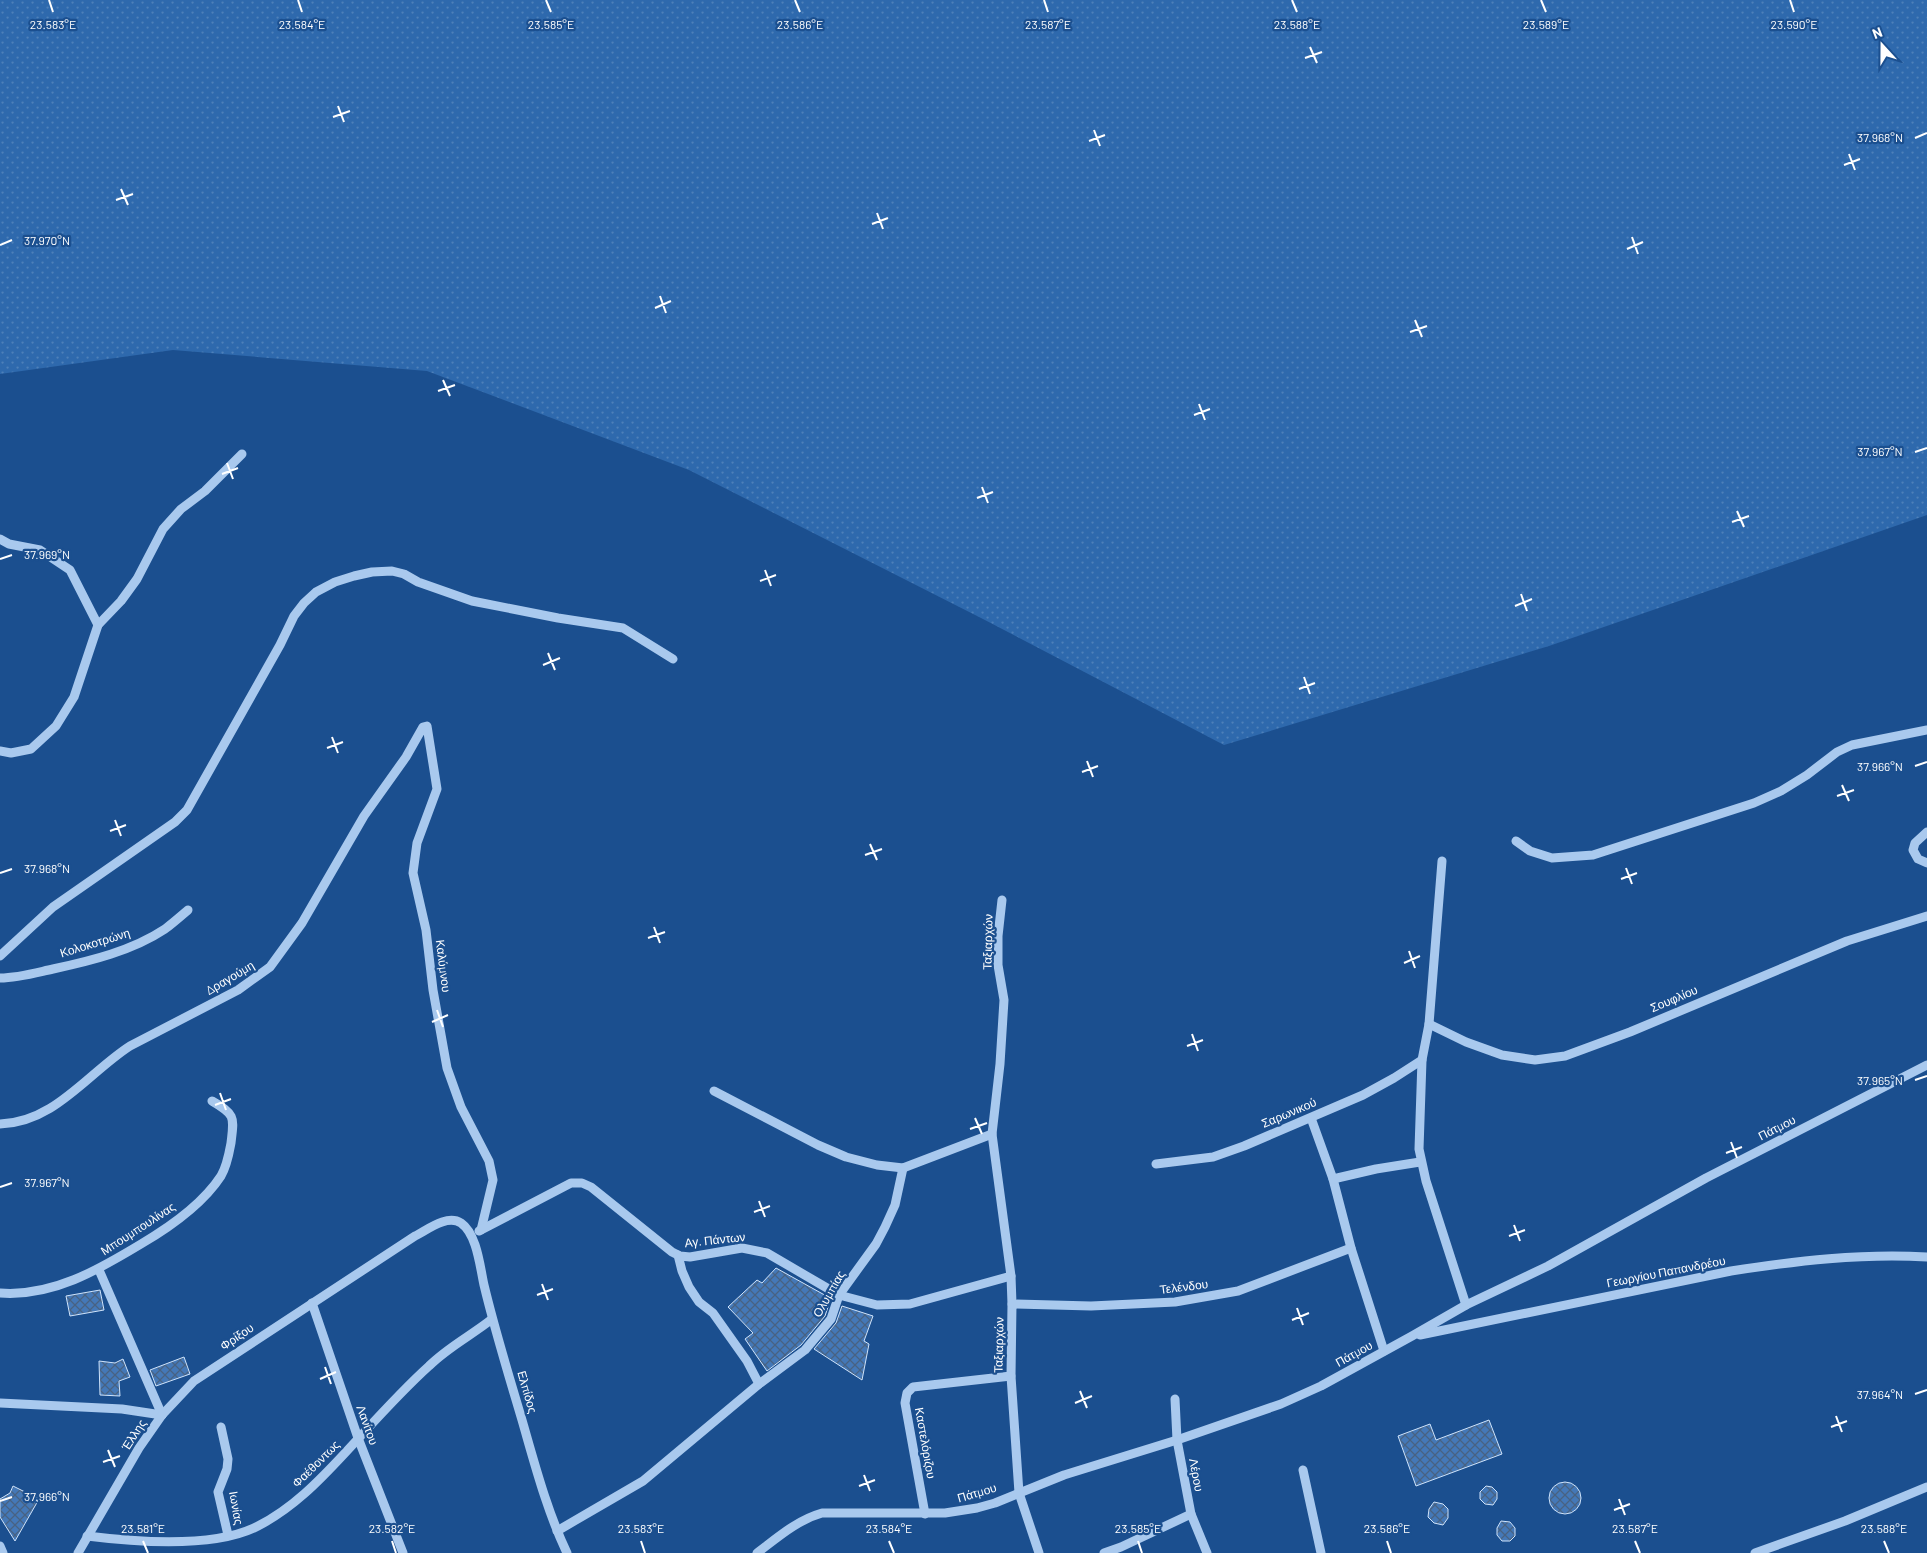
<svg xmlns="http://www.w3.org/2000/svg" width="1927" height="1553" font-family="Barlow,sans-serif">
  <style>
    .grass { fill: url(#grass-dots) }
    .building { fill: url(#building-cross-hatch); stroke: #cfe3fa }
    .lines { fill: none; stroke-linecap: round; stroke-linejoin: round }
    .minor { stroke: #a9c9ee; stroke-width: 9 }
    .ticks { fill: none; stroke: #fff; stroke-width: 2 }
    .labels { text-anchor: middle; stroke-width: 4.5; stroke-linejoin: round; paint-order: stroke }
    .street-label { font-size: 12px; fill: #fff; stroke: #1b4f8f }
    .ticks-label { font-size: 12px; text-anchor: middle; fill: #fff; stroke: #1b4f8f; stroke-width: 4.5; stroke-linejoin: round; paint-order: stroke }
  </style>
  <defs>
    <pattern id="grass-dots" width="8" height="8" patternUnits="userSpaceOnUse" patternTransform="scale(1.25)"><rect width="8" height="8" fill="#2e69ad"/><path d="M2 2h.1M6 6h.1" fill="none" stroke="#4d80b9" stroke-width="1.8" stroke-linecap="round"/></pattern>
    <pattern id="building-cross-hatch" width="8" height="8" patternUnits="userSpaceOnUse" patternTransform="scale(1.25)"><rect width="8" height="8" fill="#4478b7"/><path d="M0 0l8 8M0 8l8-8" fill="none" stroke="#486282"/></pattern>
  </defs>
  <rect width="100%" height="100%" fill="#1b4f8f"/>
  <polygon class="grass" points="0,0 1927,0 1927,515 1549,646 1224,745 983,619 689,470 427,371 173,350 0,374"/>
  <g class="building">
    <polygon points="776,1268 830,1298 830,1301 825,1316 801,1345 767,1371 745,1339 753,1333 728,1307 757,1280 762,1283"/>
    <polygon points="100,1290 104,1310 70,1316 66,1296"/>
    <polygon points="842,1306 873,1316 864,1341 869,1344 862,1380 814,1349 836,1323"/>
    <polygon points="184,1357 190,1374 156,1386 150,1370"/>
    <polygon points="123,1359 130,1377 119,1381 120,1396 100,1395 99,1361 115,1363"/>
    <polygon points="1489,1420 1502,1454 1416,1486 1398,1436 1430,1424 1436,1440"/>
    <circle cx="1565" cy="1498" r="16"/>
    <polygon points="13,1486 39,1499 15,1541 0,1517 0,1499 10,1493"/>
    <polygon points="1486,1486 1492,1487 1497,1492 1497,1499 1493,1505 1485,1504 1480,1499 1480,1492"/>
    <polygon points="1434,1502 1443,1504 1448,1509 1448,1518 1443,1525 1434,1523 1428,1517 1429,1509"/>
    <polygon points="1501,1521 1510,1522 1515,1528 1515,1536 1510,1541 1502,1541 1497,1535 1497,1528"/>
  </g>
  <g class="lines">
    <g class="minor">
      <polyline points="0,539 9,544 40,550 70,570 98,625"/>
      <polyline points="0,751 11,753 31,749 56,726 74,697 98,625 121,601 137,579 163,529 181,509 205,491 242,454"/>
      <polyline points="1927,832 1915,843 1913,850 1918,859 1927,863"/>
      <polyline points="1516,841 1530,851 1552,858 1593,855 1754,803 1781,791 1807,775 1837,752 1852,745 1927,730"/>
      <polyline points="1442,861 1429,1024 1422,1060 1419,1149 1426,1181 1466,1305"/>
      <polyline points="1002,900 998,936 998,965 1004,1000 1000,1064 992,1134 1011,1276 1012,1304 1011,1376 1019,1493 1039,1553"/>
      <polyline points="0,956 53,907 175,822 187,810 280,645 294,616 304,603 316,592 335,582 354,576 372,572 392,571 404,574 418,582 472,601 558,618 623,628 673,659"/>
      <path d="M0 978C18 978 35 973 53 969 90 961 132 951 165 929 173 923 181 916 188 910"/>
      <polyline points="1429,1024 1466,1042 1502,1055 1535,1060 1565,1056 1630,1032 1847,941 1927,916"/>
      <polyline points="714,1091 818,1145 846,1157 877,1165 903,1168 992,1134"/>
      <polyline points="1311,1118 1333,1179 1351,1248 1384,1351"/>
      <path d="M0 1124C54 1123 88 1073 130 1046L238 990 270 967 302 923 364 816 406 757 423 727 427 726 437 789 417 843 413 873 426 930 433 990 447 1068 461 1107 489 1161 493 1180 481 1230"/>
      <polyline points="1156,1164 1213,1157 1244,1146 1363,1095 1394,1078 1422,1060"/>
      <polyline points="1333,1179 1376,1169 1420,1162"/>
      <polyline points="479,1231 571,1183 582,1183 591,1187 672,1252 680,1256 690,1257 742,1248 767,1253 839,1295 877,1305 910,1304 1011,1276"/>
      <polyline points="678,1255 682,1271 689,1287 699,1302 713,1313 747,1361 759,1384"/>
      <polyline points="99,1270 162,1415"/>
      <path d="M0 1293C52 1297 98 1270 141 1244 170 1227 202 1205 221 1176 227 1166 229 1154 231 1143 234 1117 236 1115 212 1101"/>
      <polyline points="312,1303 358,1438 403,1553"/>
      <polyline points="1012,1304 1091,1306 1175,1302 1238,1291 1351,1248"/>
      <path d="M1420 1335 1731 1271C1796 1261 1862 1253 1927 1257"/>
      <polyline points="1175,1399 1177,1440 1191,1514 1207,1553"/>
      <polyline points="0,1403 122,1409 162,1415"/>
      <polyline points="221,1427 228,1459 227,1469 218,1492 228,1535"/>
      <polyline points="1303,1470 1321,1553"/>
      <polyline points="925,1514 905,1403 907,1393 913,1387 1011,1376"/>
      <polyline points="557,1531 643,1481 759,1384 805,1350 831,1319 839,1295 876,1244 885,1227 895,1205 903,1168"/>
      <path d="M87 1536C135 1542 214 1549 258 1526 293 1508 319 1481 345 1453 372 1424 399 1393 429 1366 448 1347 472 1335 492 1319"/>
      <polyline points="0,1546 3,1553"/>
      <path d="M78 1553 139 1448 162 1415 194 1381 415 1236C427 1230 447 1214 461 1223 477 1234 480 1267 484 1285 495 1331 509 1376 522 1420 535 1465 547 1511 567 1553"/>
      <path d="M757 1553C777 1538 797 1520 822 1513H945L977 1508 995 1503 1064 1475 1177 1440 1281 1404 1321 1386 1412 1336 1466 1305 1548 1266 1706 1178 1927 1065"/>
      <polyline points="1104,1553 1121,1547 1191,1514"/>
      <polyline points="1755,1553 1845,1521 1927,1487"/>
    </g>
  </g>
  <path class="ticks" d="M49 0 53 12M298 0 302 12M546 0 551 12M795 0 800 12M1044 0 1048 12M1292 0 1297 12M1541 0 1546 12M1790 0 1794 12M1310 47 1317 63M1305 58 1322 52M338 106 344 122M333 117 350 111M1094 130 1100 146M1915 138 1927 133M1089 141 1105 135M1849 154 1855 170M1844 165 1860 159M121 189 128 205M116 200 133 194M877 213 883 229M872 224 888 218M1632 237 1638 254M0 245 12 240M1627 249 1643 242M660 296 666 313M655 308 671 301M1415 320 1422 337M1410 332 1427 326M443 380 450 396M438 391 455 385M1199 404 1205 420M1194 415 1210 409M1915 452 1927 448M227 463 233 479M222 474 238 468M982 487 988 503M977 498 993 492M1737 511 1744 527M1732 522 1749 516M0 559 12 555M765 570 771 586M760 581 776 575M1521 594 1527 611M1515 606 1532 599M548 653 555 670M543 665 560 658M1304 677 1310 694M1299 689 1315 683M332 737 338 753M327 748 343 742M1087 761 1093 777M1915 766 1927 762M1082 772 1098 766M1842 785 1849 801M1837 796 1854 790M115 820 121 836M110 831 126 825M870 844 877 860M865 855 882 849M1626 868 1632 884M0 873 12 869M1621 879 1637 873M654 927 660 943M648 938 665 932M1409 951 1415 968M1404 963 1420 956M437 1010 443 1027M432 1022 448 1015M1192 1034 1198 1051M1187 1046 1203 1040M1915 1080 1927 1076M220 1093 226 1110M215 1105 231 1099M975 1118 982 1134M970 1129 987 1123M1731 1142 1737 1158M1726 1153 1742 1147M0 1187 12 1183M759 1201 765 1217M754 1212 770 1206M1514 1225 1520 1241M1509 1236 1525 1230M542 1284 548 1300M537 1295 553 1289M1297 1308 1303 1325M1292 1320 1309 1313M325 1367 331 1384M320 1379 336 1372M1080 1391 1087 1408M1915 1394 1927 1390M1075 1403 1092 1396M1836 1416 1842 1432M1831 1427 1847 1421M108 1450 115 1467M103 1462 120 1456M864 1475 870 1491M859 1486 875 1480M1619 1499 1625 1515M0 1501 12 1497M1614 1510 1630 1504M143 1541 148 1553M392 1541 396 1553M641 1541 645 1553M889 1541 894 1553M1138 1541 1142 1553M1387 1541 1391 1553M1635 1541 1640 1553M1884 1541 1889 1553"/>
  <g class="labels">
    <g class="street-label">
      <text transform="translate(988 942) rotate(-89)" y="4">Ταξιαρχών</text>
      <text transform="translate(95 943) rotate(-17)" y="4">Κολοκοτρώνη</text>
      <text transform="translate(443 966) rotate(83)" y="4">Καλύμνου</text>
      <text transform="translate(230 978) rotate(-31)" y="4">Δραγούμη</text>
      <text transform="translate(1674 999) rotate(-23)" y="4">Σουφλίου</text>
      <text transform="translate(1289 1113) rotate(-23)" y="4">Σαρωνικού</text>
      <text transform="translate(1777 1128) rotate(-27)" y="4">Πάτμου</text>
      <text transform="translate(138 1229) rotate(-33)" y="4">Μπουμπουλίνας</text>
      <text transform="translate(715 1240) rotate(-6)" y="4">Αγ. Πάντων</text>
      <text transform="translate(1666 1272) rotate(-11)" y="4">Γεωργίου Παπανδρέου</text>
      <text transform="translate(1184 1287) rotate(-7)" y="4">Τελένδου</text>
      <text transform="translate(829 1294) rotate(-60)" y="4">Ολυμπίας</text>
      <text transform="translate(237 1337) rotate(-34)" y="4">Φρίξου</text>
      <text transform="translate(999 1345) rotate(-89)" y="4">Ταξιαρχών</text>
      <text transform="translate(1354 1354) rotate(-29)" y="4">Πάτμου</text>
      <text transform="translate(527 1392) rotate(74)" y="4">Ελπίδος</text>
      <text transform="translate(367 1425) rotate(70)" y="4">Λανίτου</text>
      <text transform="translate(134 1435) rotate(-57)" y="4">Έλλης</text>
      <text transform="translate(925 1443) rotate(80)" y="4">Καστελόριζου</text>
      <text transform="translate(316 1464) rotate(-45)" y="4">Φαέθοντως</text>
      <text transform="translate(1196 1475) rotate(79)" y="4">Λέρου</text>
      <text transform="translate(977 1493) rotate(-16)" y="4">Πάτμου</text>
      <text transform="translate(236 1508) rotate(80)" y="4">Ιωνίας</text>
    </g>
  </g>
  <g class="ticks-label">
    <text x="53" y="29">23.583°E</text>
    <text x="302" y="29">23.584°E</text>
    <text x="551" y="29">23.585°E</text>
    <text x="800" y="29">23.586°E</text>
    <text x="1048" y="29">23.587°E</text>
    <text x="1297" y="29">23.588°E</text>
    <text x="1546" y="29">23.589°E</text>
    <text x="1794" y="29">23.590°E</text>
    <text x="1880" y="142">37.968°N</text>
    <text x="47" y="245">37.970°N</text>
    <text x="1880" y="456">37.967°N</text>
    <text x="47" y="559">37.969°N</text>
    <text x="1880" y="771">37.966°N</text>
    <text x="47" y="873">37.968°N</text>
    <text x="1880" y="1085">37.965°N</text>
    <text x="47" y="1187">37.967°N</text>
    <text x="1880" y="1399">37.964°N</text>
    <text x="47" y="1501">37.966°N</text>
    <text x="143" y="1533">23.581°E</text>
    <text x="392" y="1533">23.582°E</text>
    <text x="641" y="1533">23.583°E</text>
    <text x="889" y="1533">23.584°E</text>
    <text x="1138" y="1533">23.585°E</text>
    <text x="1387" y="1533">23.586°E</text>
    <text x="1635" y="1533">23.587°E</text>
    <text x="1884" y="1533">23.588°E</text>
  </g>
  <g transform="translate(1882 45) rotate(339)" stroke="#1b4f8f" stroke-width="4" paint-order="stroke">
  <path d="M0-4L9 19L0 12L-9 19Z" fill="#ffffff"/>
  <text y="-8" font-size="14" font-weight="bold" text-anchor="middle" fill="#ffffff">N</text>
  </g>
</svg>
